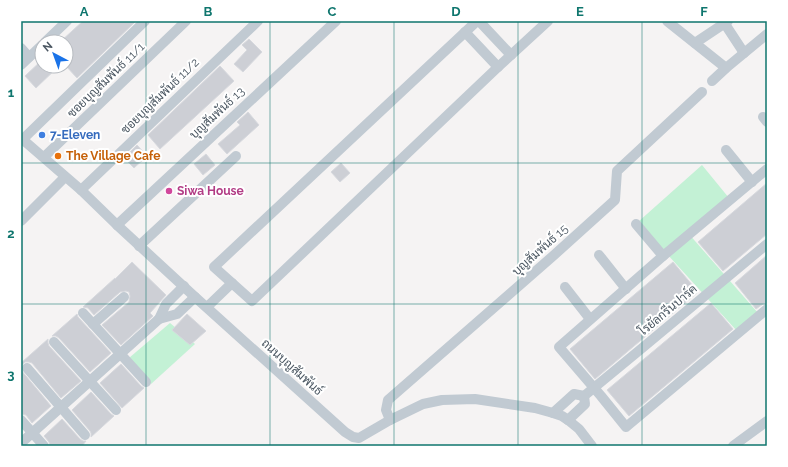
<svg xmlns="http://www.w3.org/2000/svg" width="788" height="467" font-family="Raleway,Sarabun,sans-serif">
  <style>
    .green { fill: #c3f1d5 }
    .building { fill: #cdcfd5; stroke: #d7d9de }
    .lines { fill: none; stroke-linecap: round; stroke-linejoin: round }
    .minor { stroke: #c1cad2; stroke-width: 10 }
    .grid { fill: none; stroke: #0f766e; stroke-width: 1; stroke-opacity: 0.55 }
    .shop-dot { fill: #3f7fe0; stroke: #fff; stroke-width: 1.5 }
    .food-dot { fill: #e8710a; stroke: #fff; stroke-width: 1.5 }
    .hotel-dot { fill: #d1479c; stroke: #fff; stroke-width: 1.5 }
    .labels { text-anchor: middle; stroke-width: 4; stroke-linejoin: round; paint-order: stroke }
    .street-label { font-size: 12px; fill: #4a5661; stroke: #fff }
    .shop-label { font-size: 12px; font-weight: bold; fill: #366cbe; stroke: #fff; text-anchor: start }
    .food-label { font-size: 12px; font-weight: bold; fill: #c56008; stroke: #fff; text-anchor: start }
    .hotel-label { font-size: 12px; font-weight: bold; fill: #b23c85; stroke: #fff; text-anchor: start }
    .neatline { fill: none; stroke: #0f766e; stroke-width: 1.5 }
    .grid-label { font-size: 13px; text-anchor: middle; font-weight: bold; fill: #0f766e }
  </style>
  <rect width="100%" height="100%" fill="#f5f3f3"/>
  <g class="green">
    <polygon points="702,165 729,198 688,233 758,313 737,331 638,222"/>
    <polygon points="170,323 195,344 151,384 129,358"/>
  </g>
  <g class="building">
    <polygon points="83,21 136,21 77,78 66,66 66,62 69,60 66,57 66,42 60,42"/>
    <polygon points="249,39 262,52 243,72 234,64 247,50 242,45"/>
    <polygon points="42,60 42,66 59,66 36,88 25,76"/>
    <polygon points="220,66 234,81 160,149 148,135"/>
    <polygon points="248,112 259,125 227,154 218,144 240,125 237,122"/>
    <polygon points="137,145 147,156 134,168 124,158"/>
    <polygon points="206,154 215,165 203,175 194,164"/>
    <polygon points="341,163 350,173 340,182 331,172"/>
    <polygon points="767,183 767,234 723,271 698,242"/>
    <polygon points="767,255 767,303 763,304 756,309 735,283"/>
    <polygon points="132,262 166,295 150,313 153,316 121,345 102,325 129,302 130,296 129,292 126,291 120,292 94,315 88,308 83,307 115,278 115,279"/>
    <polygon points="673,262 698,292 595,379 570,349"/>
    <polygon points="711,303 733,329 629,416 607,390"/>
    <polygon points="77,314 78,317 111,353 90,372 59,338 56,336 52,336"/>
    <polygon points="187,314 206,331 190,345 172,330"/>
    <polygon points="48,339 48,343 49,346 81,381 61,398 32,363 29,362 25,362 21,366 21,363"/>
    <polygon points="121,364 141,386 144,388 122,408 100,383"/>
    <polygon points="21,370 51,406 32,423 26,415 21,414"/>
    <polygon points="91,392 111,414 114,416 91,437 91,433 90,431 72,410"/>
    <polygon points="62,419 80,439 83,441 86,441 82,446 50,446 49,442 44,436"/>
  </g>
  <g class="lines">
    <g class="minor">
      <polyline points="477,21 214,267 252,301 498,67 548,21"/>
      <polyline points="479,21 511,55"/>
      <polyline points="667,21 726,68"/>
      <polyline points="723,21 744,53"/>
      <polyline points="465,32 498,67"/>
      <polyline points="45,42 67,21"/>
      <polyline points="695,43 728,21"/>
      <polyline points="21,48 29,57"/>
      <polyline points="21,65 42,45"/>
      <polyline points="712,81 726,68 767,34"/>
      <polyline points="763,117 767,122"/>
      <polyline points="21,138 81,190 117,225 195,297 345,432 353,437 359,438 390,420 423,404 442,400 475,399 535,408 553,413 562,416 568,420 579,429 592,446"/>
      <polyline points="23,139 145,21"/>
      <polyline points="726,150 752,182"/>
      <polyline points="44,157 186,21"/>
      <polyline points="767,169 663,256 559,347 601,396 626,427 767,309"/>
      <polyline points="81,190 258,21"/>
      <polyline points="21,221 65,177"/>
      <polyline points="636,224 663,256"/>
      <polyline points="117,225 336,21"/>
      <polyline points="139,246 236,156"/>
      <polyline points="599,255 626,289"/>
      <polyline points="565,287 590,319"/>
      <polyline points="207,307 232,283"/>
      <polyline points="83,313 146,382"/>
      <polyline points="159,319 177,314 195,297"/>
      <polyline points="93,324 124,297"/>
      <polyline points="54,342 116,410"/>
      <polyline points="27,368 85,435"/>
      <polyline points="584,396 641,349 767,244"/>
      <polyline points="553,413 574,394 584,396"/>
      <polyline points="21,420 44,446"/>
      <polyline points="390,420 386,410 388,400 553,256 615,200 617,171 702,92"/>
      <polyline points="568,420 585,404 584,396"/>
      <polyline points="21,443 159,319 166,304 184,286"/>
      <polyline points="733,446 767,421"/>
    </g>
  </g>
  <path class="grid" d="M146 21V446M270 21V446M394 21V446M518 21V446M642 21V446M21 163H767M21 304H767"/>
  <circle class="shop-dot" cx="42" cy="135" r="4"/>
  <circle class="food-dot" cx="58" cy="156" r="4"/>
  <circle class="hotel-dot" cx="169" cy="191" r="4"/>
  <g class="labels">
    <g class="street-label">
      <text transform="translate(106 80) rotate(-44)" y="4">ซอยบุญสัมพันธ์ 11/1</text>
      <text transform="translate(160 96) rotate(-44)" y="4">ซอยบุญสัมพันธ์ 11/2</text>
      <text transform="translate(217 113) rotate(-43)" y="4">บุญสัมพันธ์ 13</text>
      <text transform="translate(540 250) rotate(-42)" y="4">บุญสัมพันธ์ 15</text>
      <text transform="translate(668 310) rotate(-40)" y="4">โรยัลกรีนปาร์ค</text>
      <text transform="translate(292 367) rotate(42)" y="4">ถนนบุญสัมพันธ์</text>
    </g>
    <g class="shop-label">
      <text x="50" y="139">7-Eleven</text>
    </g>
    <g class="food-label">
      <text x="66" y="160">The Village Cafe</text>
    </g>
    <g class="hotel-label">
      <text x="177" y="195">Siwa House</text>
    </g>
  </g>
  <rect width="788" height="467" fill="none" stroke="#ffffff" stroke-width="44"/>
  <g transform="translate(54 54) rotate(319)"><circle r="19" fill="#ffffff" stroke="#b7bbc0"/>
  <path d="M0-3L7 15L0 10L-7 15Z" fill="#1a73e8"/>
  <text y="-6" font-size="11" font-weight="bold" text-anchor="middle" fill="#4a5661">N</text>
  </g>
  <rect x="22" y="22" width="744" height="423" class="neatline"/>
  <g class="grid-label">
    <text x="84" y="16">A</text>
    <text x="208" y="16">B</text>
    <text x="332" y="16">C</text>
    <text x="456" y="16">D</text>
    <text x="580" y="16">E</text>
    <text x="704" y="16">F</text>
    <text x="11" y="97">1</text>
    <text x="11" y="238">2</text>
    <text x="11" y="379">3</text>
  </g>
</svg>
